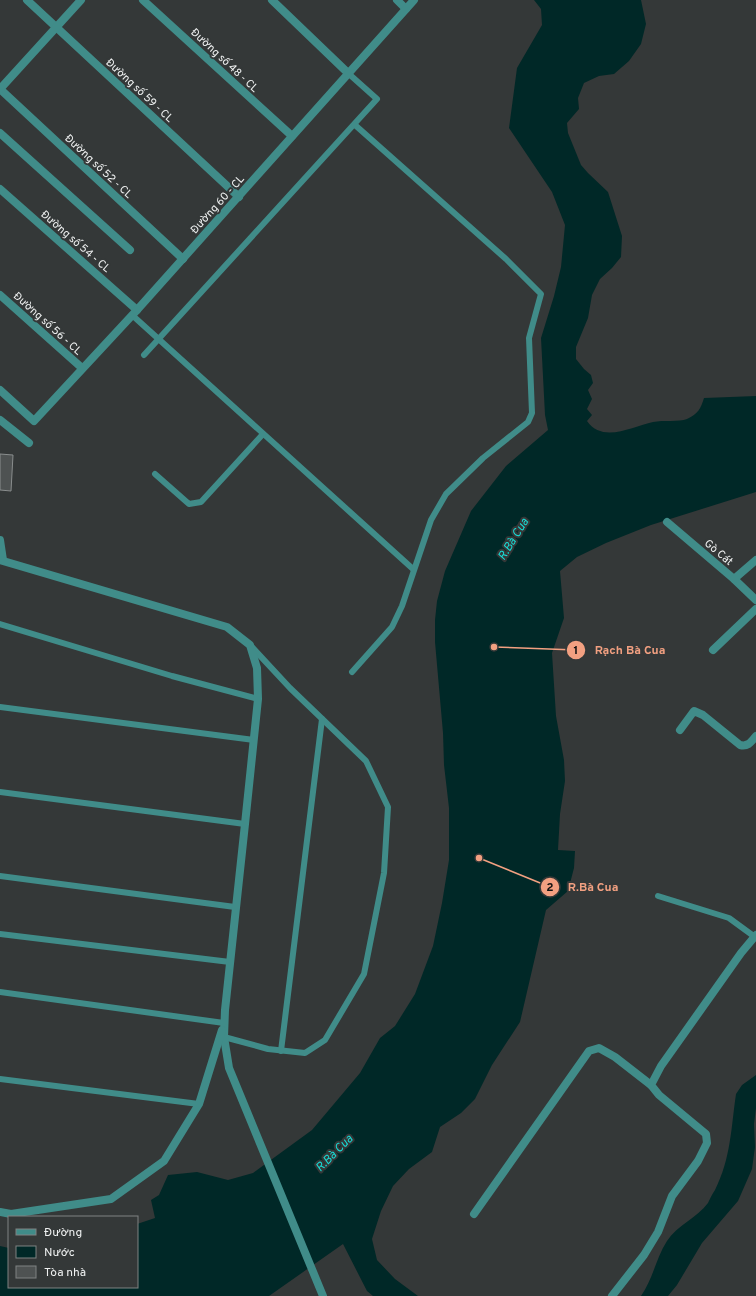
<svg xmlns="http://www.w3.org/2000/svg" width="756" height="1296" font-family="Overpass,sans-serif">
  <style>
    .water { fill: #002827 }
    .building { fill: #4e5252; stroke: #898d8d }
    .lines { fill: none; stroke-linecap: round; stroke-linejoin: round }
    .lane { stroke: #408c89; stroke-width: 6 }
    .street { stroke: #408c89; stroke-width: 8 }
    .labels { text-anchor: middle; stroke-width: 4; stroke-linejoin: round; paint-order: stroke }
    .street-label { font-size: 11px; fill: #eff1f1; stroke: #343838 }
    .water-label { font-size: 12px; font-style: italic; fill: #18ddd7; stroke: #343838 }
    .leader { fill: none; stroke: #f2a081; stroke-width: 1.5 }
    .callout-dot { fill: #f2a081; stroke: #343838; stroke-width: 1.5 }
    .mark-label { font-size: 12px; text-anchor: middle; font-weight: bold; fill: #111 }
    .callout-label { font-size: 12px; text-anchor: middle; font-weight: bold; fill: #f2a081; stroke: #343838; stroke-width: 4; stroke-linejoin: round; paint-order: stroke }
  </style>
  <rect width="100%" height="100%" fill="#343838"/>
  <g class="water">
    <path d="M534 0H641L646 24 641 44 629 61 614 74 599 76 584 83 578 98 579 109 567 123 568 133 581 165 588 173 608 192 622 236 621 257 612 268 600 279 592 295 588 318 576 347V359L584 369 591 375 593 383 588 390 592 399 587 409 592 415 587 421C603 444 633 426 653 422 663 420 679 422 687 419 698 414 701 408 704 398L756 396V492L651 525 606 543 577 557 560 571 564 618 552 653 556 716 564 760 565 781 560 814 558 850 575 851 574 868 568 891 546 910 520 1022 492 1065 475 1099 461 1113 440 1127 432 1152 409 1169 393 1186 381 1211 372 1239 377 1260 395 1279 418 1296H373L367 1291 343 1244 269 1296H0V1246L9 1248V1287H137V1224L155 1218 151 1200 159 1195 168 1175 197 1172 228 1180 253 1173 312 1130 360 1073 380 1038 395 1026 415 994 433 946 442 903 449 860V808L444 765 443 733 435 642V620L437 601 445 571 471 511 506 466 548 430 545 415 541 338 554 296 561 267 565 225 552 192 509 128 517 68 542 25 541 9Z"/>
    <path d="M756 1075V1108L754 1124 755 1147 752 1169 738 1201 702 1243 677 1285 668 1296H641C653 1279 656 1258 667 1241 677 1225 697 1218 708 1203 710 1199 712 1194 715 1190 731 1158 731 1128 736 1094L742 1085Z"/>
  </g>
  <polygon class="building" points="0,454 13,455 11,491 0,490"/>
  <g class="lines">
    <g class="lane">
      <polyline points="132,315 413,569"/>
      <polyline points="144,355 377,99 349,74"/>
      <polyline points="155,474 189,504 201,502 263,434"/>
      <polyline points="0,624 172,676 258,699"/>
      <polyline points="352,672 392,627 402,606 431,520 446,494 483,458 528,422 532,413 529,338 541,294 506,259 355,125"/>
      <polyline points="0,707 254,740"/>
      <polyline points="0,792 245,824"/>
      <polyline points="0,876 235,907"/>
      <polyline points="658,896 729,918 755,937"/>
      <polyline points="0,934 230,962"/>
      <polyline points="0,992 224,1023"/>
      <polyline points="224,1037 268,1049 305,1053 325,1040 364,974 384,873 388,807 366,761 290,688 251,646"/>
      <polyline points="281,1051 322,719"/>
      <polyline points="0,1079 199,1104"/>
    </g>
    <g class="street">
      <polyline points="27,0 239,197"/>
      <polyline points="143,0 292,136"/>
      <polyline points="272,0 349,74"/>
      <polyline points="397,0 406,9"/>
      <polyline points="0,89 183,259"/>
      <polyline points="0,89 81,0"/>
      <polyline points="0,133 130,250"/>
      <polyline points="0,189 137,310"/>
      <polyline points="0,295 82,368"/>
      <polyline points="0,390 34,421 137,310 414,0"/>
      <polyline points="0,420 29,443"/>
      <polyline points="667,522 734,579 756,600"/>
      <polyline points="0,540 3,560"/>
      <polyline points="0,560 227,627 250,645 257,668 258,699 245,824 225,1010 224,1037 229,1068 323,1296"/>
      <polyline points="734,579 756,560"/>
      <polyline points="713,650 756,609"/>
      <path d="M680 730 694 711 703 715 740 745C748 747 751 742 756 736"/>
      <polyline points="0,1212 11,1214 111,1199 164,1161 199,1104 222,1030"/>
      <polyline points="474,1214 589,1051 599,1048 615,1057 651,1085"/>
      <polyline points="612,1296 644,1255 658,1232 672,1196 698,1161 707,1143 706,1134 659,1095 651,1085 661,1066 741,953 756,935"/>
    </g>
  </g>
  <g class="labels">
    <g class="street-label">
      <text transform="translate(225 60) rotate(43)" y="4">Đường số 48 - CL</text>
      <text transform="translate(140 90) rotate(43)" y="4">Đường số 59 - CL</text>
      <text transform="translate(99 166) rotate(43)" y="4">Đường số 52 - CL</text>
      <text transform="translate(217 204) rotate(-48)" y="4">Đường 60 - CL</text>
      <text transform="translate(76 241) rotate(41)" y="4">Đường số 54 - CL</text>
      <text transform="translate(48 323) rotate(42)" y="4">Đường số 56 - CL</text>
      <text transform="translate(719 552) rotate(40)" y="4">Gò Cát</text>
    </g>
    <g class="water-label">
      <text transform="translate(513 539) rotate(-58)" y="4">R.Bà Cua</text>
      <text transform="translate(334 1153) rotate(-45)" y="4">R.Bà Cua</text>
    </g>
  </g>
  <path class="leader" d="M494 647L576 650M479 858L550 887"/>
  <g class="callout-dot">
    <circle cx="494" cy="647" r="4"/>
    <circle cx="479" cy="858" r="4"/>
    <circle cx="576" cy="650" r="10"/>
    <circle cx="550" cy="887" r="10"/>
  </g>
  <g class="mark-label">
    <text x="576" y="654">1</text>
    <text x="550" y="891">2</text>
  </g>
  <g class="callout-label">
    <text x="630" y="654">Rạch Bà Cua</text>
    <text x="593" y="891">R.Bà Cua</text>
  </g>
  <rect x="8" y="1216" width="130" height="72" fill="#343838" stroke="#7f8282"/>
  <rect x="16" y="1229" width="20" height="6" fill="#408c89" stroke="#7f8282"/>
  <text x="44" y="1236" font-size="12" fill="#eff1f1">Đường</text>
  <rect x="16" y="1246" width="20" height="12" fill="#002827" stroke="#7f8282"/>
  <text x="44" y="1256" font-size="12" fill="#eff1f1">Nước</text>
  <rect x="16" y="1266" width="20" height="12" fill="#4e5252" stroke="#7f8282"/>
  <text x="44" y="1276" font-size="12" fill="#eff1f1">Tòa nhà</text>
</svg>
